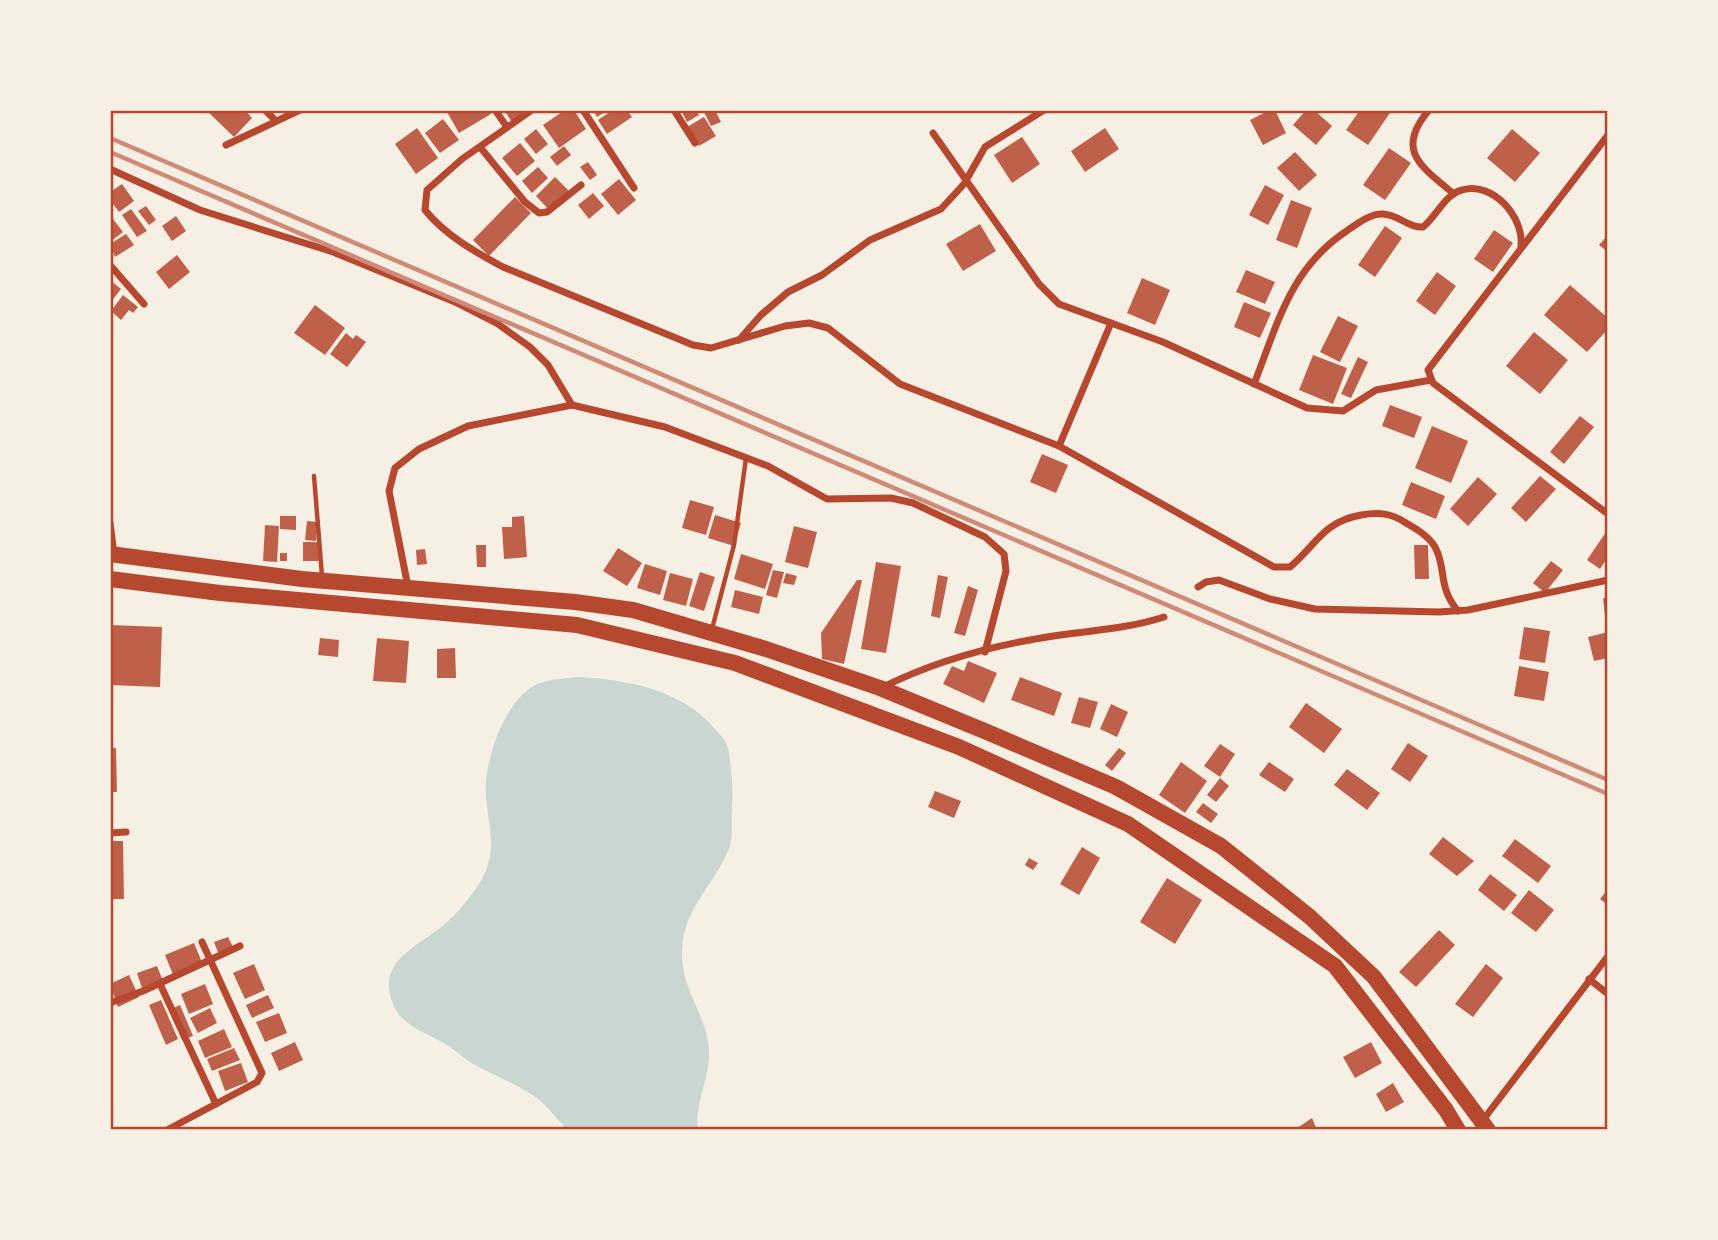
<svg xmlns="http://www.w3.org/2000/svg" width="1718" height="1240" font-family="'Alegreya Sans',sans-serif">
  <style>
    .water { fill: #c9d6d2 }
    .building { fill: #bf614a }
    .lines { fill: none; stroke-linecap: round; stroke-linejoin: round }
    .service { stroke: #b5482f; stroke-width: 4.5 }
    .minor { stroke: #b5482f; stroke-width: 7 }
    .trunk { stroke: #b5482f; stroke-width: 16 }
    .rail { stroke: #cf8b77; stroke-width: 4.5 }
    .neatline { fill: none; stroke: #b5482f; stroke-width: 2.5 }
  </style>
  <rect width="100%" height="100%" fill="#f6efe4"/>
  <path class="water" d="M578 677C625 679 682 690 714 728 718 733 725 739 727 745 732 764 733 788 732 808 731 819 733 834 730 845 719 879 688 903 683 940 676 987 708 1013 709 1052 710 1079 694 1104 698 1130H567C557 1119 546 1104 534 1096 515 1083 493 1075 473 1064 462 1057 453 1048 442 1042 424 1032 401 1025 393 1004 375 961 419 946 445 924 457 914 474 893 482 879 498 850 488 825 486 796 483 764 503 705 532 687 545 679 563 679 578 677Z"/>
  <g class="building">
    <polygon points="206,110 245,110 252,118 234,137"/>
    <polygon points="450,110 489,110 491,114 459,133 447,112"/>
    <polygon points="504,110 529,110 512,122"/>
    <polygon points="565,110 574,110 586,129 559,148 543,125"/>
    <polygon points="593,110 608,110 597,117"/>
    <polygon points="613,110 627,110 632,117 607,134 598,120"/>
    <polygon points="686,110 696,110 699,115 687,122 682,112"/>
    <polygon points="703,110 715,110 721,122 711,126"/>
    <polygon points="1270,110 1275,110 1286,133 1263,145 1250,120"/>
    <polygon points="1306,110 1314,110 1332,126 1316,145 1293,125"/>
    <polygon points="1360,110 1392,110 1368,145 1346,130"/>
    <polygon points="704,117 716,136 699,146 687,127"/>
    <polygon points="443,119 459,140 440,153 425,133"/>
    <polygon points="417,128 438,158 416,174 395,144"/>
    <polygon points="1105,128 1119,149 1085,172 1071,151"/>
    <polygon points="536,129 548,144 536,154 524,139"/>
    <polygon points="1512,129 1540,153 1515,182 1487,158"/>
    <polygon points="1022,137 1040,164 1012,183 994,155"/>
    <polygon points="520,143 535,161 517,176 502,158"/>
    <polygon points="564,146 571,155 557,166 550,157"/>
    <polygon points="1389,148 1411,163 1385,200 1363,185"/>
    <polygon points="1295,152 1317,175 1299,191 1277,168"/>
    <polygon points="588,162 597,175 590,180 580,167"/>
    <polygon points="538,167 548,178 532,193 522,181"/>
    <polygon points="555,177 569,191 549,210 536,196"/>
    <polygon points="619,179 636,200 618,215 601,194"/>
    <polygon points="122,184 134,201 119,212 110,200 110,192"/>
    <polygon points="1265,185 1284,195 1268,225 1249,215"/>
    <polygon points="593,193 604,206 589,219 578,205"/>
    <polygon points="515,197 531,213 489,256 473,240"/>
    <polygon points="1291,200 1312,208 1297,248 1276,240"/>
    <polygon points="146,206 156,220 149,225 138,211"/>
    <polygon points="131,209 147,231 137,237 122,215"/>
    <polygon points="110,215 123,232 110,242"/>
    <polygon points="176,216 186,231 172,241 162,226"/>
    <polygon points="980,224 996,251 963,271 946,244"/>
    <polygon points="1385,226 1402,238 1375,277 1358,265"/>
    <polygon points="1494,230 1513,243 1493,272 1474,259"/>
    <polygon points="126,234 134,245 115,257 110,244"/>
    <polygon points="1608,235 1608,252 1599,245"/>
    <polygon points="177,255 190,272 169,289 156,272"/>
    <polygon points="1246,270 1275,282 1265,304 1236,292"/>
    <polygon points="1437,272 1456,286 1435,315 1416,301"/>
    <polygon points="1142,278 1170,290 1155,325 1127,313"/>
    <polygon points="110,280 121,289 110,303"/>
    <polygon points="1570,285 1608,318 1608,329 1587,352 1544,315"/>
    <polygon points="123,295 138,307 133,313 129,310 121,320 111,311"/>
    <polygon points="1244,302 1271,313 1260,338 1234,327"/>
    <polygon points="315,305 345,328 325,355 294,333"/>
    <polygon points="1338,316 1358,326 1340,362 1320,352"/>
    <polygon points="1534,332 1568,360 1540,394 1506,366"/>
    <polygon points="346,333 353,339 356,335 366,342 347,367 330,354"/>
    <polygon points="1313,355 1347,368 1333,404 1299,390"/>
    <polygon points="1358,357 1368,362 1351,398 1341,394"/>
    <polygon points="1390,405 1422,417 1414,438 1382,426"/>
    <polygon points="1580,416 1594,427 1564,464 1550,452"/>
    <polygon points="1432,426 1468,441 1451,483 1415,468"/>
    <polygon points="1042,454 1068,465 1056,493 1030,482"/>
    <polygon points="1540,476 1556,489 1526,522 1511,508"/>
    <polygon points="1478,477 1497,494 1468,526 1450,509"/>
    <polygon points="1411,482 1445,496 1436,519 1402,505"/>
    <polygon points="690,500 714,507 706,535 682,528"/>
    <polygon points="715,515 741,523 734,546 708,538"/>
    <polygon points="280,516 296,516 296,530 280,529"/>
    <polygon points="524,516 527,557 504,559 502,527 512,527 512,517"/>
    <polygon points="307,521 318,522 316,541 305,540"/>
    <polygon points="265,525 279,526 277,562 263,561"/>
    <polygon points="794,526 817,532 808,568 785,562"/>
    <polygon points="1608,529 1608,557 1600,569 1587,560"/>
    <rect x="303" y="542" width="16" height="19"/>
    <polygon points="476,545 486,545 486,567 477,567"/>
    <polygon points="1414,545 1428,545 1429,579 1415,579"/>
    <polygon points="618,548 642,563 627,586 603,571"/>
    <polygon points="425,549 427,564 417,565 416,550"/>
    <rect x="280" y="553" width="7" height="8"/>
    <polygon points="741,554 773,564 765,589 734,579"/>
    <polygon points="1551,561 1563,570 1545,593 1533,583"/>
    <polygon points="876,562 901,566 886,653 861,649"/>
    <polygon points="645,564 667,571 660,595 637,588"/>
    <polygon points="773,570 784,572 777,598 766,595"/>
    <polygon points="700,572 715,577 704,611 689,606"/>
    <polygon points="670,573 693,579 686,606 663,600"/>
    <polygon points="786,573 797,576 794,585 783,583"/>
    <polygon points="938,575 948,577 940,618 931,616"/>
    <polygon points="857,580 862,580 844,664 822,659 821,633"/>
    <polygon points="968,586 978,590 965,636 954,633"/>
    <polygon points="735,590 763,597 759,614 731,607"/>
    <polygon points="1603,598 1608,598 1608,624 1606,624"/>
    <polygon points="110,625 162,627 160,687 110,685"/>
    <polygon points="1524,627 1550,631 1545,663 1519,659"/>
    <polygon points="1608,632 1608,658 1594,661 1588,637"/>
    <polygon points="320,638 339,640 338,657 318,655"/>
    <polygon points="377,638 409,641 406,683 373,681"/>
    <polygon points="455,648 456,678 437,678 437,649"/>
    <polygon points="968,661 997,673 984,703 943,684 952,666 964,671"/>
    <polygon points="1519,666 1549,672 1544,701 1514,696"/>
    <polygon points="1020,677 1062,693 1054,716 1011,700"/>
    <polygon points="1079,697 1098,702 1090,728 1071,723"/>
    <polygon points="1306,703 1342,729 1324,753 1289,727"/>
    <polygon points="1111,704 1128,712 1117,737 1100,729"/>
    <polygon points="1408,743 1428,756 1410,782 1391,769"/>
    <polygon points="1220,744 1235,754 1220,777 1204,766"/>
    <polygon points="110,748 116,748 117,792 110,792"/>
    <polygon points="1119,748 1126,753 1112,771 1105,765"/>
    <polygon points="1181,762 1207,781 1185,813 1159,795"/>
    <polygon points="1269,762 1294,779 1285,792 1259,775"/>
    <polygon points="1347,769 1380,793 1367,810 1334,785"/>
    <polygon points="1220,778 1229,786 1216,802 1207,795"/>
    <polygon points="935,791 961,801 954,818 928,807"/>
    <polygon points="1203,803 1218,814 1211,823 1196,812"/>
    <polygon points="1443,837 1474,861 1457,876 1429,854"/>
    <polygon points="1515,839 1551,866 1538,883 1502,856"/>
    <polygon points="110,841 123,841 124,899 110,899"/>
    <polygon points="1082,847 1100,858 1079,895 1060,884"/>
    <polygon points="1029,858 1038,863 1033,870 1025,865"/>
    <polygon points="1490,874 1517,895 1504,911 1478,890"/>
    <polygon points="1167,878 1202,900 1175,944 1140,922"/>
    <polygon points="1608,889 1608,905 1600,899"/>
    <polygon points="1529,890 1554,910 1536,932 1511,913"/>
    <polygon points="1439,930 1455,945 1416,987 1399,972"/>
    <polygon points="228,937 234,949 219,955 214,942"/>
    <polygon points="194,943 203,965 174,977 165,955"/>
    <polygon points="254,964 265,990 245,999 233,973"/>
    <polygon points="1486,964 1503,978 1473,1017 1455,1004"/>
    <polygon points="157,966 163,981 142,988 137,973"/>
    <polygon points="129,975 139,997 118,1007 110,984"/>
    <polygon points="205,984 213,1004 189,1014 181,994"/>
    <polygon points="268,995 274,1008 252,1018 246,1005"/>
    <polygon points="161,1000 178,1039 166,1045 149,1005"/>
    <polygon points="180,1005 193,1036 182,1040 169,1010"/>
    <polygon points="210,1008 217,1023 198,1033 190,1018"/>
    <polygon points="279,1013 287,1033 265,1042 256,1022"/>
    <polygon points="224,1029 232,1047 205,1058 198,1041"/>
    <polygon points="295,1042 303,1060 279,1071 271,1053"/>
    <polygon points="1371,1042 1382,1063 1355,1078 1343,1057"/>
    <polygon points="234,1048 240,1060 212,1071 207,1059"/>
    <polygon points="241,1063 248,1082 225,1091 218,1071"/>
    <polygon points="1393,1083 1404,1102 1386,1112 1376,1094"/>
    <polygon points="1312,1118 1317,1130 1294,1130"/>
  </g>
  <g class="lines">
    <g class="service">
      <polyline points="314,476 322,576"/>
      <polyline points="712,629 734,545 746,458"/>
    </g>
    <g class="minor">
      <polyline points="265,110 276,121"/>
      <polyline points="495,110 507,127"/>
      <path d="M532 110 462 159 427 190 425 210C445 235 475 252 503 267L693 345 711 348 785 326 809 323 828 328 900 384 1059 446 1274 567H1290C1317 544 1323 522 1361 515 1379 512 1391 513 1406 523 1416 529 1429 536 1435 547 1447 569 1437 586 1458 611"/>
      <polyline points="583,110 634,188"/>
      <polyline points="674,110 695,143"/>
      <path d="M1429 110C1394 151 1422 167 1454 194"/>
      <polyline points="933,133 1039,284 1059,304 1163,342 1307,408 1343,411 1376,390 1431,380"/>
      <polyline points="1608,135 1428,370 1433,383 1608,514"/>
      <polyline points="226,145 300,110"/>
      <polyline points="480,147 525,202 539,213 547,212 581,185"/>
      <polyline points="110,169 200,210 333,252 455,302 498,324 530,347 548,365 572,405"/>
      <polyline points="110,265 144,304"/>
      <polyline points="739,340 761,315 788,292 822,275 870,240 941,209 964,184 985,147 1044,110"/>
      <path d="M1254 384C1278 323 1290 268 1348 230 1358 223 1370 214 1382 214 1398 214 1408 228 1423 227 1436 217 1445 194 1462 190 1493 181 1524 217 1521 246"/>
      <polyline points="1059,446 1111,323"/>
      <polyline points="110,523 114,554"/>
      <polyline points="408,587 389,491 395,468 419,449 468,426 572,405 665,427 768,466 827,499 891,498 913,503 985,537 1004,554 1006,571 985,652"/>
      <polyline points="1198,587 1206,582 1219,580 1270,599 1315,609 1439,612 1468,610 1608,580"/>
      <path d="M881 688C927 665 980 649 1030 640 1075 631 1121 631 1164 617"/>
      <polyline points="110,833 126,832"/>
      <polyline points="1589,979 1608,994"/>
      <polyline points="160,984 216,1104"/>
      <polyline points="110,1003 143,991 240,946"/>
      <polyline points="1483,1120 1608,956"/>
      <polyline points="167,1130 257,1082 262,1073 202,942"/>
    </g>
    <g class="trunk">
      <polyline points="110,554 302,579 575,602 633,610 766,649 880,688 987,732 1116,787 1221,846 1310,917 1374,977 1488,1130"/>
      <polyline points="110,579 220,593 577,625 735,663 959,747 1128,824 1335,966 1446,1110 1458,1130"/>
    </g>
    <g class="rail">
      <polyline points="110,138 1608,780"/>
      <polyline points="110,152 1608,794"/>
    </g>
  </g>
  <rect width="1718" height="1240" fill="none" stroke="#f6efe4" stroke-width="224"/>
  <rect x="112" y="112" width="1494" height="1016" class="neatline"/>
</svg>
